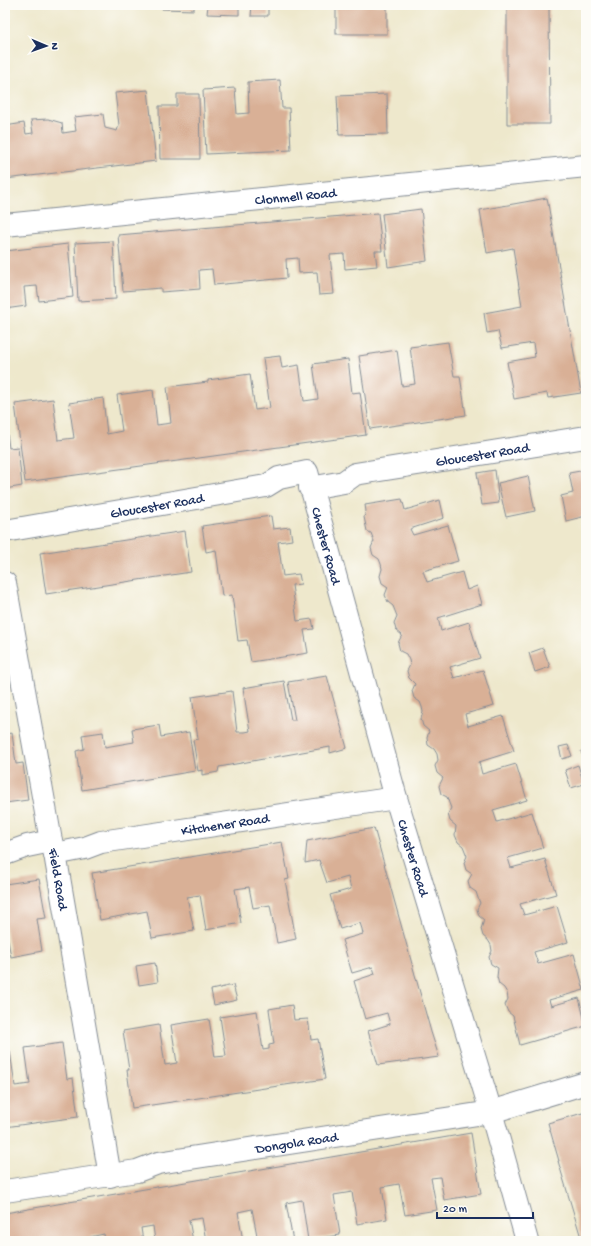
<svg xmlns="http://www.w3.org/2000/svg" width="591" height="1246" font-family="'Gochi Hand',sans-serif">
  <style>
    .building { fill: #d9b096 }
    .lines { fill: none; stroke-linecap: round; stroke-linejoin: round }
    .minor-casing { stroke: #848c95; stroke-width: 24 }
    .minor { stroke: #fff; stroke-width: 22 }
    .labels { text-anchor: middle; stroke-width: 3; stroke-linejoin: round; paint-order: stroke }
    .street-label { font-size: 14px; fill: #1b2f5e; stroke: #fdfcf7 }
  </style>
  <rect width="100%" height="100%" fill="#fdfcf7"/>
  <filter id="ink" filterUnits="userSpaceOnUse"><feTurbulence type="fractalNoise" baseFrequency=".025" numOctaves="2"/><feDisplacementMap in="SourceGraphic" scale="8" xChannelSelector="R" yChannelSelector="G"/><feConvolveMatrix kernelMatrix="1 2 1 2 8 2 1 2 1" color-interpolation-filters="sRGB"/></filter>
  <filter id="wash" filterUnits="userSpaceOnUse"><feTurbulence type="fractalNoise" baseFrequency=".012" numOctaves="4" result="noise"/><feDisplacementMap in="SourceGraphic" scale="16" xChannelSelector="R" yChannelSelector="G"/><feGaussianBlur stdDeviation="0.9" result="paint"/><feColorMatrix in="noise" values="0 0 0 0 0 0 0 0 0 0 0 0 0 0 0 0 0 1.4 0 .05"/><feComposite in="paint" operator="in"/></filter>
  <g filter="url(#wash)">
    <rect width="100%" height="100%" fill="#eee8cc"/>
    <g id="blocks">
      <g class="building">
        <polygon points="162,5 194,5 194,10 162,9"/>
        <polygon points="208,5 239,5 239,15 207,14"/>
        <polygon points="252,5 268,5 268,16 251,16"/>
        <rect x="336" y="5" width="51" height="29"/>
        <polygon points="507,5 549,5 550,124 507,124"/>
        <polygon points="280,80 282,108 289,108 291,150 206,154 203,90 235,88 237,114 249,113 248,82"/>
        <polygon points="148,90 156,161 5,179 5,126 24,123 26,134 33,133 31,120 48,119 62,123 63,133 76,131 74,117 103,114 105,128 117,131 119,125 115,93"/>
        <polygon points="177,94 199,94 200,159 160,159 159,106 177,106"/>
        <polygon points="387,94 388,134 339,135 337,96"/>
        <polygon points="547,198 581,393 548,398 547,393 514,399 507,362 535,357 533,343 502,348 498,331 487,333 484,313 522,306 513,248 487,253 480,210"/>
        <polygon points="421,209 427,261 388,267 382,214"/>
        <polygon points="378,213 382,251 375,251 377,266 345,269 344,254 330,255 334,294 319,295 317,272 299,273 298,258 286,259 287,278 214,285 212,269 199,270 200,289 161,292 161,288 123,291 118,235"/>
        <polygon points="113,241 116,299 78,301 75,243"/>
        <polygon points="68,244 73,297 39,301 37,286 24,287 26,306 5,309 5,251"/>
        <polygon points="448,342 454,376 460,376 466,415 370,429 359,356 397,350 402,386 415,384 410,347"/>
        <polygon points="280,356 282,368 299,365 304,401 318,399 313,364 348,359 352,393 360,392 366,435 25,482 15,404 53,399 58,440 74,438 69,403 103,398 107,434 122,431 117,395 153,390 157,425 171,423 167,387 208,382 208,380 250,374 255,410 270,408 263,358"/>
        <polygon points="5,425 6,425 9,448 18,447 22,486 5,489"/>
        <polygon points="495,470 499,503 482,505 477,473"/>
        <polygon points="586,470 586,516 566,521 561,496 573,493 569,473"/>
        <polygon points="528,476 535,511 506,517 498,483"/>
        <polygon points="402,499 405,510 440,500 444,518 410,529 413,535 448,525 458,561 423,571 427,582 462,572 467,590 477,586 482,604 438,618 441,631 469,622 480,658 450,667 454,678 483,670 494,706 465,714 468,726 503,716 514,751 479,762 482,774 516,764 527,800 493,810 497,822 532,812 543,848 508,858 511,868 545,859 556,894 520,904 524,915 557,906 568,942 534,952 538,964 574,954 584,990 549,1000 551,1006 579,998 586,1026 520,1045 513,1016 508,1012 505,1005 508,999 507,993 504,988 499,984 497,977 498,968 491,964 489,957 492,951 491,945 488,940 483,936 481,929 484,920 479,916 477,909 480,903 478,898 476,892 470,888 468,881 472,874 466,870 464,863 467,856 463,846 458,842 455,835 456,826 450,821 448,814 451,808 449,803 447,797 441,794 439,786 443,778 437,773 435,766 438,760 437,754 434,749 428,745 427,738 429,731 423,726 421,719 423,712 422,707 420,702 414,698 412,691 415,684 409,678 407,671 410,665 409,660 406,654 400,651 398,643 402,635 396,630 394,623 397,616 393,606 388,602 385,595 388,587 382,583 380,576 382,569 381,564 379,559 373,555 371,548 374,541 371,533 367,531 364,517 366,511 365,505"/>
        <polygon points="271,516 273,529 290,527 292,540 278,542 283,576 299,574 301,584 292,585 297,621 312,619 314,629 304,630 308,653 251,662 247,640 238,641 232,595 222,596 216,550 206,552 202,526"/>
        <polygon points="185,531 191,572 46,594 40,553"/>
        <polygon points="543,648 550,667 535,672 529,653"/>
        <polygon points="327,676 347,748 330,753 330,747 219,767 218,772 202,775 202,770 198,771 193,740 198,739 192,697 232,691 237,732 245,732 250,731 243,688 284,681 291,720 295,720 288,682"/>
        <polygon points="159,725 161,737 189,732 195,771 82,790 76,751 84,749 82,735 103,732 105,747 134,742 132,729"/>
        <polygon points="12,733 16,764 23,763 28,800 5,803 5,734"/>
        <polygon points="568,745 572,756 562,759 559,747"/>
        <polygon points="586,749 586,765 581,751"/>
        <polygon points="578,765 584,784 571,788 565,770"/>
        <polygon points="374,828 431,1032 439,1057 378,1065 368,1031 390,1024 387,1013 365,1019 354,981 375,974 373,967 352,973 342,940 363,934 362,929 360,923 340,929 330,895 351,889 348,877 327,883 319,860 305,863 307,841"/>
        <polygon points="282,842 289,879 285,880 296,939 277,943 270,905 253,908 249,887 235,889 241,923 206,930 200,895 187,897 194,931 152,938 147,911 100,920 92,873"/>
        <polygon points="39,879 46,918 37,919 42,951 11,957 5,924 5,884"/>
        <polygon points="155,963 158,982 139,985 136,966"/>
        <polygon points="233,985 237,1000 214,1005 211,990"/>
        <polygon points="292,1005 294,1020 308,1019 311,1040 318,1039 325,1079 132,1108 127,1070 129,1070 123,1031 159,1025 165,1065 177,1063 171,1025 209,1019 215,1057 226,1056 220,1017 257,1011 263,1050 269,1049 269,1045 274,1044 269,1009"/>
        <polygon points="62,1043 67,1079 73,1078 78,1117 5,1127 5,1052 10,1051 15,1086 30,1084 25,1048"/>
        <polygon points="586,1112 586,1241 582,1241 558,1161 559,1161 548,1123"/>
        <polygon points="471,1133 481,1194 444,1200 440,1177 431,1178 437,1210 405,1215 399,1184 382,1187 387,1219 357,1224 352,1192 334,1195 340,1235 308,1240 302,1200 286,1203 293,1241 258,1241 252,1209 238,1212 243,1241 206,1241 202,1218 189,1220 193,1241 155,1241 153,1226 141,1228 143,1241 105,1241 104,1234 90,1237 90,1241 5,1241 5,1213"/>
      </g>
    </g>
  </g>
  <g filter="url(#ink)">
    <use href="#blocks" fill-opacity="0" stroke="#848c95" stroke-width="1"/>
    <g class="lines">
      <g class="minor-casing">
        <g id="minor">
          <path id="s1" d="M5 225 586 166"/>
          <path id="s2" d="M310 488 344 482 355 474 586 437"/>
          <path id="s3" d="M5 531 266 486 279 478 307 472 396 798 491 1112 527 1241"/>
          <path id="s4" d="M5 583 51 841 55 854 110 1176"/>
          <polyline points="5,854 27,846 51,841"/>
          <path id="s5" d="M55 854 85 848 101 842 396 798"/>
          <path id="s6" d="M5 1191 137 1171 158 1163 491 1112 586 1083"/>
        </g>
      </g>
      <use href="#minor" class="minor"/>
    </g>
  </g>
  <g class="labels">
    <g class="street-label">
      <text dy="5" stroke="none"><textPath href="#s1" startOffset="292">Clonmell Road</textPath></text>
      <text dy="5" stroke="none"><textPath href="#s2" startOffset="177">Gloucester Road</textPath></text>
      <text dy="5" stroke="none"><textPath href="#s3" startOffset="154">Gloucester Road</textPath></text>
      <text dy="5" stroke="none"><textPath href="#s3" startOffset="385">Chester Road</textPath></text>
      <text dy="5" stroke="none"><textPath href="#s5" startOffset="173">Kitchener Road</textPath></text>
      <text dy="5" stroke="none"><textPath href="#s3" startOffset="709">Chester Road</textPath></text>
      <text dy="5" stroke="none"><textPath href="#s4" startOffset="301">Field Road</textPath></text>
      <text dy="5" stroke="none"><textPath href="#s6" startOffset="296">Dongola Road</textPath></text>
    </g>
  </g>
  <rect width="591" height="1246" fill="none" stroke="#fdfcf7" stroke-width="20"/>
  <g transform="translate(46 46) rotate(92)" stroke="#fdfcf7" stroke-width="3" paint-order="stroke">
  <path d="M0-3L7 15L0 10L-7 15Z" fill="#1b2f5e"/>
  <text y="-6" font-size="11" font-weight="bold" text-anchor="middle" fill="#1b2f5e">N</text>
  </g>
  <path d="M437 1212v6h96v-6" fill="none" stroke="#1b2f5e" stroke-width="2"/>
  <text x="443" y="1212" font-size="12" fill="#1b2f5e" stroke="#fdfcf7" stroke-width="3" paint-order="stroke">20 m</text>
</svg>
